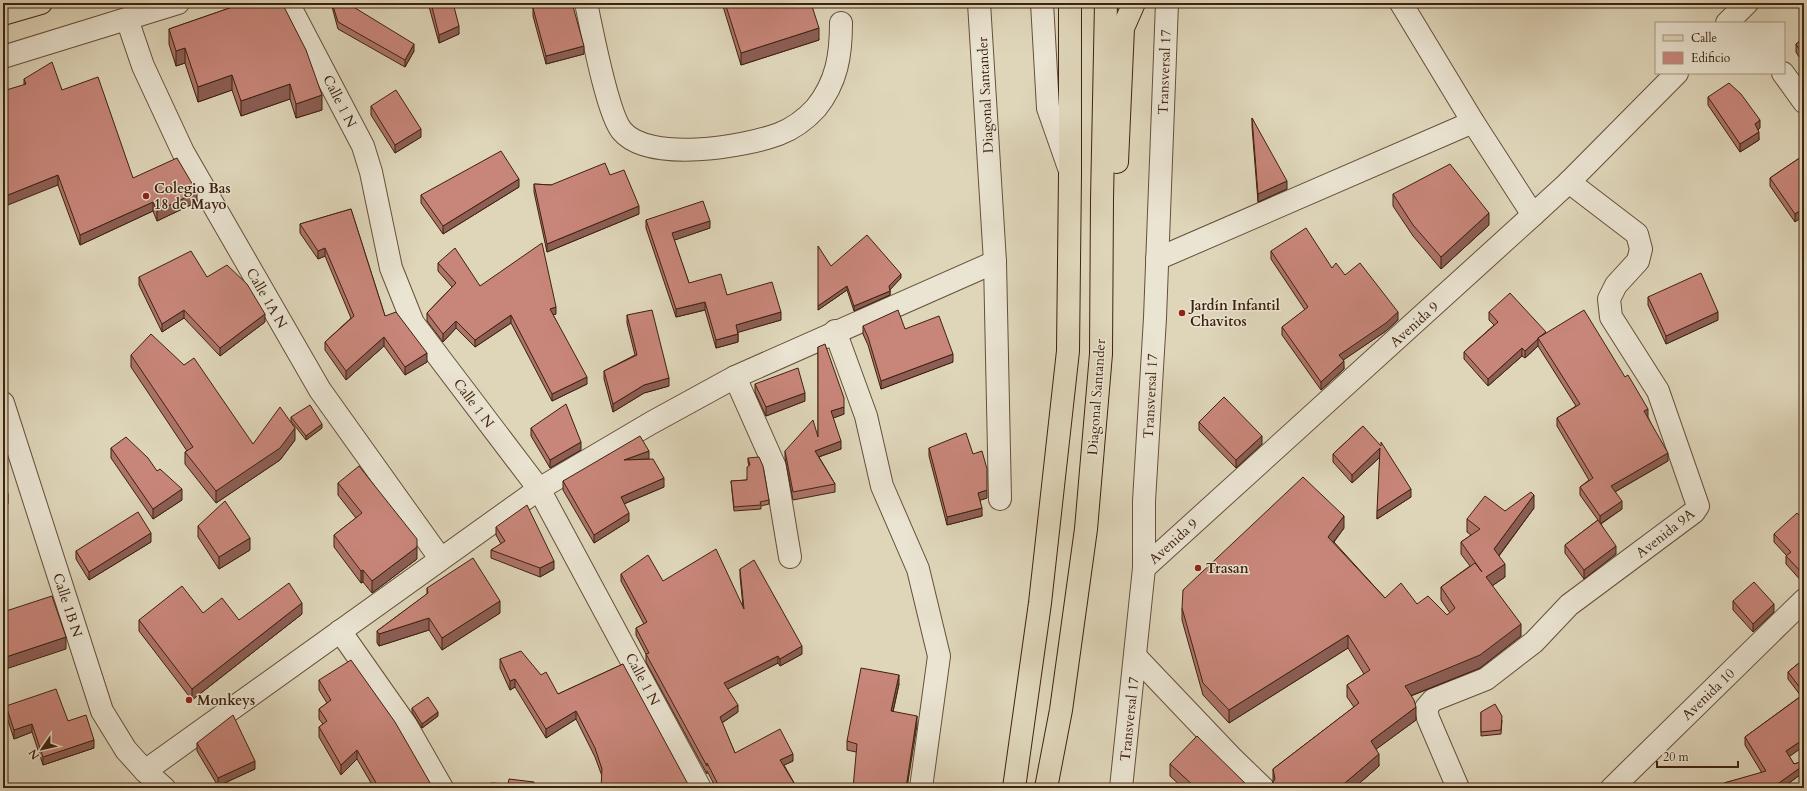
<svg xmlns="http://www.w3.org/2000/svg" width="1807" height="791" font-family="Cardo,serif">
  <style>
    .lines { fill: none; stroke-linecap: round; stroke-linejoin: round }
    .minor-casing { stroke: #664f3a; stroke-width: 24 }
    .major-casing { stroke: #3e220f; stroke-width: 24 }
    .minor { stroke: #eae4d2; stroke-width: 22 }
    .major { stroke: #dfd6ba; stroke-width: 22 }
    .wall { fill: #ac7369; stroke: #3e220f }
    .shaded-wall { fill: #8c5e55; stroke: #3e220f }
    .building { fill: #c8867a; stroke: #3e220f }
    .poi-dot { fill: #8f2418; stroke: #eae4d2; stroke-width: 1.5 }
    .labels { text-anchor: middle; stroke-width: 3; stroke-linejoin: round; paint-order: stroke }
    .street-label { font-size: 14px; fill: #3e220f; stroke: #eae4d2 }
    .poi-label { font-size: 14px; font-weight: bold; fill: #3e220f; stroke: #eae4d2; text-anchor: start }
  </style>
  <rect width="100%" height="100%" fill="#dfd6ba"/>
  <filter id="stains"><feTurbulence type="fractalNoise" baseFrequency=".005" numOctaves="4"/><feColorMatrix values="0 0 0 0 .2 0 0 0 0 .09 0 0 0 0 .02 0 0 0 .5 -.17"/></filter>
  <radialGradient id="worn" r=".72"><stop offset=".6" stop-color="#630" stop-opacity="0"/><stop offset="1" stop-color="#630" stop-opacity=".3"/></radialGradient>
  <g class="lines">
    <g class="minor-casing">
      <g id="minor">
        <polyline points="288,3 363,146 371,172 391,268 413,323 539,489 700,788"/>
        <path d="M586 3C592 30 607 113 622 131 649 163 744 147 779 134 792 129 806 119 816 108 837 82 841 55 841 23"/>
        <polyline points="979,3 995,262 1000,499"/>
        <polyline points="1042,3 1048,108 1069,168"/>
        <polyline points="1401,3 1473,122 1533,215"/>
        <polyline points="127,19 143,66 183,152 320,390 440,558"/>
        <polyline points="1727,23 1747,3"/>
        <polyline points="3,57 178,3"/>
        <polyline points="1783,73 1804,102"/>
        <polyline points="1157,259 1473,122"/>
        <polyline points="835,331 866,416 882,486 918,569 939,656 921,788"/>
        <polyline points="735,377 775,467 790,557"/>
        <polyline points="3,403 102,711 126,750 145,771 164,788"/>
        <polyline points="1144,568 1533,215 1569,182 1677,73"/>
        <polyline points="340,631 406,725 442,788"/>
        <polyline points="1136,657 1233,759 1263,788"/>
        <polyline points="145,771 539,489 651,423 735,377 995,262"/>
        <polyline points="1121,788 1144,568 1144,501 1155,318 1167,3"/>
        <polyline points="1458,788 1428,718 1426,708 1433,700 1486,679 1534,642 1569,605 1694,512 1698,506 1658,391 1611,317 1609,299 1616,285 1638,261 1641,249 1637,234 1569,182"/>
        <polyline points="1612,788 1804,600"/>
      </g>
    </g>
    <g class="major-casing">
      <g id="major">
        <polyline points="3,14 41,3"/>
        <polyline points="1117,162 1123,28 1134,3"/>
        <polyline points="1014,788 1040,603 1068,351 1070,173 1070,3"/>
        <polyline points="1046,788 1061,710 1086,529 1101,354 1102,199 1106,3"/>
      </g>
    </g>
    <use href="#minor" class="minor"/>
    <use href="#major" class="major"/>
  </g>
  <g class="wall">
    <polygon points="244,3 322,110 296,118 290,99 241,116 232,90 198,102 185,63 176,66 169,44 169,29"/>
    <polygon points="331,3 347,3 414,51 405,67 338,29"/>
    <polygon points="428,3 453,3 459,34 439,43"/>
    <polygon points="722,3 811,3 819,40 741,65"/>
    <polygon points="533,8 584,54 546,64 533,16"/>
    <polygon points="1804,38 1804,65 1796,52 1796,44"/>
    <polygon points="24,79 62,90 133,178 197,202 157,221 153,211 80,245 58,185 24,84"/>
    <polygon points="1708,97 1760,128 1758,130 1759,140 1740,152 1708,105"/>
    <polygon points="371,106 421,137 395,153 371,115"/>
    <polygon points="1252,118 1287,189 1258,202 1252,127"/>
    <polygon points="1804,155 1795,222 1770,186 1770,178"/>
    <polygon points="610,175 639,214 547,252 534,192 534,184 551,185"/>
    <polygon points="519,187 443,234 421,203 421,195"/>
    <polygon points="1393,194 1489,225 1441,269 1413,236 1393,206"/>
    <polygon points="351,209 385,316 427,362 405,375 384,346 346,380 325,350 325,342 351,318 325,256 318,259 300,233 300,224"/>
    <polygon points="646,220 710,228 674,240 689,283 727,295 781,320 738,332 738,342 716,348 705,310 676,317 646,228"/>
    <polygon points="1271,251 1332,268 1345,275 1398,320 1386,331 1343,360 1344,369 1321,390 1282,335 1282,327 1305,310 1271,259"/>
    <polygon points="438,263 480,286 556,314 553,315 587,384 552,401 511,323 475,347 456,328 443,342 427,321 427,313 452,287 438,271"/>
    <polygon points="831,266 901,278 890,289 890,295 854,311 847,290 818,310"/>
    <polygon points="139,277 207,277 265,322 220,356 184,318 162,332 139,285"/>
    <polygon points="1648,297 1718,320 1666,344 1648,305"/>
    <polygon points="1489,312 1546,333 1648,417 1668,461 1615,492 1622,509 1601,524 1616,554 1584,579 1565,553 1565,545 1598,520 1580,495 1580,487 1589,480 1557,426 1557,418 1576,406 1538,346 1525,358 1522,356 1488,386 1464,359 1464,352 1494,325 1489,320"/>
    <polygon points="627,315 669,386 644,393 613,412 604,379 604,371 635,355 627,323"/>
    <polygon points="863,326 905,329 953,362 881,389 868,345 863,334"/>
    <polygon points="818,347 844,414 833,418 841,449 819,457 835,484 835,492 793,500 785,458 785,451 818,437"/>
    <polygon points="131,355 253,444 295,440 280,460 216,503 185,464 185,452 187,451 131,367"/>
    <polygon points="755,384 805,401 766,416 755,392"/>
    <polygon points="291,417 322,428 306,440 291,421"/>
    <polygon points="1199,422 1262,444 1236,468 1199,430"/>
    <polygon points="1363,426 1411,497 1377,519 1380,457 1352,483 1333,462 1333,454"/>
    <polygon points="531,428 581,450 550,468 531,436"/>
    <polygon points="111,448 157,471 182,500 153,519 111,458"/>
    <polygon points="929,448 987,498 980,500 982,516 947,525 929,456"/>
    <polygon points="748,458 769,500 769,504 761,506 761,509 734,511 731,481 747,480 749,466 748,462"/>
    <polygon points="649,459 664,487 624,504 629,521 594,543 563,490 563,481"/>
    <polygon points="338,483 417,559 372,593 363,582 361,583 334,547 334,535 356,518 338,495"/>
    <polygon points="1534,508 1499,556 1505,577 1492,586 1521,636 1480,668 1411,696 1416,720 1376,749 1379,766 1354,788 1252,788 1267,787 1272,784 1273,782 1273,769 1354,707 1347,697 1347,685 1364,674 1348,648 1229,723 1203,695 1182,620 1182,608 1344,528 1334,542 1385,598 1417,604 1447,615 1450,613 1441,600 1441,587 1470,566 1461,554 1461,542 1471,535 1467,532 1467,519 1505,511"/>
    <polygon points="1804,520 1804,584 1786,564 1786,556 1787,556 1774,542 1774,534"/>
    <polygon points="198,526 250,550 219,569 198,537"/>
    <polygon points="496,527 554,569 540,577 491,558 491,550 501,544 496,535"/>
    <polygon points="151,542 89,580 76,559 76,551"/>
    <polygon points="740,569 802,654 780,666 778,663 727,689 738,712 722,723 735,753 793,761 784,765 797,788 716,788 707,771 707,774 646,662 646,654 636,635 636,628 644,624 621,581 621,574 663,581 743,607 740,576"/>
    <polygon points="427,588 500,613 442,650 429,630 379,646 377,643 377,631 427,594"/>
    <polygon points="1733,601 1774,612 1753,632 1733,610"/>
    <polygon points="203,613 239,620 302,614 192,700 139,631 139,620"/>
    <polygon points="500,659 541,675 558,694 623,664 602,776 595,757 576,719 546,738 515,687 510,690 500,668"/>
    <polygon points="1804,659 1804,746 1789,756 1794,764 1804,761 1804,772 1782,788 1724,788 1724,783 1762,773 1745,745 1745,737 1801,696 1788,679 1788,672"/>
    <polygon points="319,680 433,788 374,788 357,759 341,775 319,737 319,727 323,724 319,719 319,709 327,703 319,690"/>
    <polygon points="899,684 893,712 917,725 856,752 847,750 847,741"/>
    <polygon points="6,706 68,721 94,748 43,765 32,732 14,739 6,714"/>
    <polygon points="412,708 438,716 422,728 412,712"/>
    <polygon points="1481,712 1502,720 1501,734 1481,736"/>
    <polygon points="197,743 255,769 218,786 197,751"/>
    <polygon points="1170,764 1250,788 1183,788 1170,776"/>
  </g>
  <g class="shaded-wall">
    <polygon points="459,26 459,34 439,43 439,35"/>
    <polygon points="819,28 819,40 741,65 741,53"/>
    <polygon points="414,44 414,51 405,67 405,60"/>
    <polygon points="584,46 584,54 546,64 546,56"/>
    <polygon points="185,48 185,63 176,66 176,51"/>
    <polygon points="232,75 232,90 198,102 198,87"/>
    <polygon points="290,84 290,99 241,116 241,101"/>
    <polygon points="322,95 322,110 296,118 296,104"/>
    <polygon points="1760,120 1760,128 1755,133 1755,124"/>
    <polygon points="421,129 421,137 395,153 395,145"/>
    <polygon points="1759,132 1759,140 1740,152 1740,144"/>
    <polygon points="58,175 58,185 3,207 3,197"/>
    <polygon points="519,179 519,187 443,234 443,226"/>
    <polygon points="1287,181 1287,189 1258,202 1258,194"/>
    <polygon points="197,192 197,202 157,221 157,211"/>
    <polygon points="153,202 153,211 80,245 80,235"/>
    <polygon points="639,206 639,214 547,252 547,244"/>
    <polygon points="1804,208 1804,216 1795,222 1795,214"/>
    <polygon points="1489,213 1489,225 1441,269 1441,257"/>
    <polygon points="710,221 710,228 672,241 672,233"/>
    <polygon points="325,248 325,256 318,259 318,251"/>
    <polygon points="901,274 901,278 889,291 889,286"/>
    <polygon points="847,286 847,290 818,310 818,306"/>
    <polygon points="890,291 890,295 854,311 854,306"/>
    <polygon points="705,302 705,310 676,317 676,309"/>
    <polygon points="556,307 556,314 550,316 550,309"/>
    <polygon points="184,310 184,318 162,332 162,324"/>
    <polygon points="781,312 781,320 736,333 736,325"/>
    <polygon points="1398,312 1398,320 1386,331 1339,363 1339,355"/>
    <polygon points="1718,312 1718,320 1666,344 1666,336"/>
    <polygon points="265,314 265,322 220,356 220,348"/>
    <polygon points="511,315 511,323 475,347 475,340"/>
    <polygon points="456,321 456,328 443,342 443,334"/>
    <polygon points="738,334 738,342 716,348 716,340"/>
    <polygon points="384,337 384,346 346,380 346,371"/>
    <polygon points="1538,339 1538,346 1525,358 1525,351"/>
    <polygon points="1522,348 1522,356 1488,386 1488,379"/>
    <polygon points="427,353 427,362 405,375 405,367"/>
    <polygon points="953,354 953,362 881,389 881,381"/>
    <polygon points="1344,361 1344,369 1321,390 1321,382"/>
    <polygon points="587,377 587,384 552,401 552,394"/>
    <polygon points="669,378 669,386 644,393 613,412 613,404 644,385"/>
    <polygon points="805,393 805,401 766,416 766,407"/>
    <polygon points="844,407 844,414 831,419 831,411"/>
    <polygon points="1648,409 1648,417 1644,420 1644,411"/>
    <polygon points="322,424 322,428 306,440 306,436"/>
    <polygon points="295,428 295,440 280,460 216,503 216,491"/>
    <polygon points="1262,436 1262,444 1236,468 1236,460"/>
    <polygon points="841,441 841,449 815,458 815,451"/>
    <polygon points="581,442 581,450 550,468 550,460"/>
    <polygon points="1380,448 1380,457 1352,483 1352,475"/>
    <polygon points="649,451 649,459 624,460"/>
    <polygon points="1668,453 1668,461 1611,494 1611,486"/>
    <polygon points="664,478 664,487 621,505 621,497"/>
    <polygon points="182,489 182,500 153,519 153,509"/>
    <polygon points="1411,489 1411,497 1377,519 1377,511"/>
    <polygon points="987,490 987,498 978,501 978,493"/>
    <polygon points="8,494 8,504 3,505 3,495"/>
    <polygon points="1534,495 1534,508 1494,562 1494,549"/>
    <polygon points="1622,501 1622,509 1600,524 1600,516"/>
    <polygon points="982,508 982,516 947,525 947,517"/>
    <polygon points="629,513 629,521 594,543 594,535"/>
    <polygon points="1344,516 1344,528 1328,549 1328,537"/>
    <polygon points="151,533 151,542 89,580 89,572"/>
    <polygon points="250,538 250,550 219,569 219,557"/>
    <polygon points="1616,546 1616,554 1584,579 1584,570"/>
    <polygon points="417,547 417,559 372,593 372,581"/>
    <polygon points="554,561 554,569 540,577 540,568"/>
    <polygon points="1505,564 1505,577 1486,590 1486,577"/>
    <polygon points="363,570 363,582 361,583 361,571"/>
    <polygon points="500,601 500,613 442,650 442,638"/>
    <polygon points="302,603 302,614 192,700 192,689"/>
    <polygon points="1774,604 1774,612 1753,632 1753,624"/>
    <polygon points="429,618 429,630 379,646 379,634"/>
    <polygon points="1521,624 1521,636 1480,668 1405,698 1405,686"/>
    <polygon points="1348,635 1348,648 1229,723 1229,710"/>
    <polygon points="66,637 66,649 3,670 3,658"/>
    <polygon points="802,646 802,654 780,666 780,659"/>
    <polygon points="778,656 778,663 724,691 724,683"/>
    <polygon points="899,675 899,684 891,720 891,711"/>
    <polygon points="515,679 515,687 510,690 510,681"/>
    <polygon points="738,705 738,712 720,724 720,717"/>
    <polygon points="1416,707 1416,720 1371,753 1371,741"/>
    <polygon points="576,711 576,719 546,738 546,729"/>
    <polygon points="438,712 438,716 422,728 422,724"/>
    <polygon points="917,716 917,725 907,788 906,788"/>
    <polygon points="32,724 32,732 14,739 14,730"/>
    <polygon points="1804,739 1804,746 1786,759 1786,751"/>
    <polygon points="94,740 94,748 43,765 43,757"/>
    <polygon points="357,750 357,759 341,775 341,765"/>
    <polygon points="793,754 793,761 780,767 780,760"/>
    <polygon points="1379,754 1379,766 1354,788 1339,788"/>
    <polygon points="255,761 255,769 218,786 218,778"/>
    <polygon points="1804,765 1804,772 1782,788 1772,788"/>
  </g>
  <g class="building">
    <polygon points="244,3 282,3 306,50 322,95 296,104 290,84 241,101 232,75 198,87 185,48 176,51 169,29"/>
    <polygon points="332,3 347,3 414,44 405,60 338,22"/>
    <polygon points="431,3 453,3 459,26 439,35"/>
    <polygon points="551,3 572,3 584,46 546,56 533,8"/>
    <polygon points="725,3 811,3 819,28 741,53"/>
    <polygon points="1804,38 1804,57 1796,44"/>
    <polygon points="52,62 62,90 98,77 133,178 177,158 197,192 157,211 153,202 80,235 58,175 3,197 3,91 26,84 24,79"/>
    <polygon points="1729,83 1741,94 1760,120 1755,124 1759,132 1740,144 1708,97"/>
    <polygon points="396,90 421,129 395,145 371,106"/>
    <polygon points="1252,118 1287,181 1258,194"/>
    <polygon points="501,151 519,179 443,226 421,195"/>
    <polygon points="1804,155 1804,208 1795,214 1770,178"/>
    <polygon points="605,163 610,175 624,170 639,206 547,244 534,184 551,185"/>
    <polygon points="1450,164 1489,213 1441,257 1413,225 1393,194"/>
    <polygon points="703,201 710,221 672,233 689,283 721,274 727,295 772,282 781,312 736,325 738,334 716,340 705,302 676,309 646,220"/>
    <polygon points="351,209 385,316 396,312 427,353 405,367 384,337 346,371 325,342 354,316 325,248 318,251 300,224"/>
    <polygon points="1306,228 1332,268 1336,263 1345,275 1360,263 1398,312 1386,323 1339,355 1344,361 1321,382 1282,327 1308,307 1271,251"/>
    <polygon points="867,235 901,274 889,286 890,291 854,306 847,286 818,306 818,246 831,266"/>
    <polygon points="542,243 556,307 550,309 587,377 552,394 511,315 475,340 456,321 443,334 427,313 456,283 438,263 455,248 480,286"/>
    <polygon points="191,251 207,277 227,265 247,284 265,314 220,348 184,310 162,324 139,277"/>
    <polygon points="1701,273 1718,312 1666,336 1648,297"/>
    <polygon points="1510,293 1546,332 1538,338 1538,339 1525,351 1522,348 1488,379 1464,352 1498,322 1489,312"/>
    <polygon points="652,310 669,378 644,385 613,404 604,371 637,355 627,315"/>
    <polygon points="898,310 905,329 939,316 953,354 881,381 868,337 863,326"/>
    <polygon points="1584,310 1625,377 1628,375 1648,409 1644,411 1668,453 1611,486 1622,501 1600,516 1580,487 1593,478 1557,418 1580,404 1538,338"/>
    <polygon points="151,334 184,365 194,358 253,444 280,407 295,428 280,448 216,491 185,452 193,447 131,355"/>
    <polygon points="825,344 844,398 844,407 831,411 841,441 815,451 835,484 793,492 785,451 813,420 818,437 818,347"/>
    <polygon points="798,368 805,393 766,407 755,384"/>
    <polygon points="1224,397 1262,436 1236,460 1199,422"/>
    <polygon points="566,404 581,442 550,460 531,428"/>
    <polygon points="310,405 322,424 306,436 291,417"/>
    <polygon points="1363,426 1381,446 1381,442 1411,489 1377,511 1380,448 1352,475 1333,454"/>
    <polygon points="966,433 973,454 982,451 987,469 987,490 978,493 982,508 947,517 929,448"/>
    <polygon points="640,436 649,451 624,460 653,459 664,478 621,497 629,513 594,535 563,481"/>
    <polygon points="126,437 148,458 157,471 160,469 182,489 153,509 111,448"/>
    <polygon points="759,457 763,466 769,500 760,502 761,505 734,507 731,481 747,480 747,467 750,465 748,458"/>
    <polygon points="359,466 417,539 417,547 372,581 363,570 361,571 334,535 362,513 338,483"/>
    <polygon points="1303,477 1344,516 1328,537 1385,598 1401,583 1417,604 1428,596 1447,615 1455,608 1441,587 1475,563 1482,572 1461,542 1480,529 1467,519 1485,496 1505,511 1531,492 1534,495 1494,549 1505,564 1486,577 1521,624 1480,655 1405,686 1414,700 1416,707 1371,741 1379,754 1339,788 1252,788 1255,785 1260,788 1267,787 1272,784 1275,779 1273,769 1359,703 1347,685 1370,670 1348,635 1229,710 1203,683 1182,608 1183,590"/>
    <polygon points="3,481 8,494 3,495"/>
    <polygon points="225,501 250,538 219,557 198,526"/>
    <polygon points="527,505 554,561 540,568 491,550 505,541 496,527"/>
    <polygon points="138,512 151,533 89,572 76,551"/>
    <polygon points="1797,513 1804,520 1804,575 1786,556 1791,552 1774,534"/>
    <polygon points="1598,520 1616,546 1584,570 1565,545"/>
    <polygon points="716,549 744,609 740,569 754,560 802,646 780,659 778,656 724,683 738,705 720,717 735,753 780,729 793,754 780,760 797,788 720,788 707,763 707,766 646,654 649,653 636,628 647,622 621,574 648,555 663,581"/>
    <polygon points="473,558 500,601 442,638 429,618 379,634 377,631 428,593 427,588"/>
    <polygon points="1754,582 1774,604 1753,624 1733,601"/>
    <polygon points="289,583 302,603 192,689 139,620 182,586 203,613 222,598 239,620"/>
    <polygon points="52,596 66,637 3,658 3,612"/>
    <polygon points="521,651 541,675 546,672 558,694 623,664 689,786 691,788 601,788 602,769 595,748 576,711 546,729 515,679 510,681 500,659"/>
    <polygon points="1804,659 1804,693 1788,672"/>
    <polygon points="351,660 395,722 433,788 379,788 357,750 341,765 319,727 327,721 319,709 331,700 319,680"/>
    <polygon points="861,668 899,675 891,711 917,716 906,788 851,788 853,788 857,744 847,741"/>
    <polygon points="56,689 68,721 86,715 94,740 43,757 32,724 14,730 6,706"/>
    <polygon points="1804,694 1804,739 1786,751 1794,764 1804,761 1804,765 1772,788 1726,788 1724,783 1766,771 1745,737"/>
    <polygon points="428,697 438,712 422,724 412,708"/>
    <polygon points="1495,704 1502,716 1501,730 1481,732 1481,712"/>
    <polygon points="233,715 255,761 218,778 197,743"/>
    <polygon points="1197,736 1250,788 1196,788 1170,764"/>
    <polygon points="509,779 534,782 533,788 490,788 491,783 508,784"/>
  </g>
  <g class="poi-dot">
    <circle cx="146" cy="196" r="4"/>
    <circle cx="1182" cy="313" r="4"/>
    <circle cx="1198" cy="568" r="4"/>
    <circle cx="189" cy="700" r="4"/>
  </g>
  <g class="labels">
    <g class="street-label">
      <text transform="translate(1164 72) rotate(-88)" y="5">Transversal 17</text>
      <text transform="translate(985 95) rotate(-93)" y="5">Diagonal Santander</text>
      <text transform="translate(340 101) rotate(63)" y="5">Calle 1 N</text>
      <text transform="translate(267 298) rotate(60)" y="5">Calle 1A N</text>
      <text transform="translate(1414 324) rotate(-42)" y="5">Avenida 9</text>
      <text transform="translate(1150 396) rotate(-87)" y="5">Transversal 17</text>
      <text transform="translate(1096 397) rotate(-86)" y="5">Diagonal Santander</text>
      <text transform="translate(474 403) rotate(53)" y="5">Calle 1 N</text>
      <text transform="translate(1665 533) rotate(-38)" y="5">Avenida 9A</text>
      <text transform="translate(1173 541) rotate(-42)" y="5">Avenida 9</text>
      <text transform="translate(68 605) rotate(72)" y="5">Calle 1B N</text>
      <text transform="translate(643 679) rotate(62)" y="5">Calle 1 N</text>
      <text transform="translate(1708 694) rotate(-44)" y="5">Avenida 10</text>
      <text transform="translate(1129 719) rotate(-84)" y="5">Transversal 17</text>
    </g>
    <g class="poi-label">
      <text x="154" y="193">Colegio Bas<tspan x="154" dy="16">18 de Mayo</tspan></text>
      <text x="1190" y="310">Jardín Infantil<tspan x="1190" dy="16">Chavitos</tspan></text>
      <text x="1206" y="573">Trasan</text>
      <text x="197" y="705">Monkeys</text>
    </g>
  </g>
  <rect width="1807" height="791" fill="none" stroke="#dfd6ba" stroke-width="16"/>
  <rect x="4" y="4" width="1799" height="783" fill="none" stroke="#3e220f" stroke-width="2"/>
  <rect x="8" y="8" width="1791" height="775" fill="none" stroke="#3e220f"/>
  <rect x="1655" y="22" width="130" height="52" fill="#eae4d2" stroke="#a59684"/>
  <rect x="1663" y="35" width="20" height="6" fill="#dfd6ba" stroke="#a59684"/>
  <text x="1691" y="42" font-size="12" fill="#3e220f">Calle</text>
  <rect x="1663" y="52" width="20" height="12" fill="#c8867a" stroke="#a59684"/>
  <text x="1691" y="62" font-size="12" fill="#3e220f">Edificio</text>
  <g transform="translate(42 749) rotate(236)" stroke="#eae4d2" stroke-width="3" paint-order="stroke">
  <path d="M0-3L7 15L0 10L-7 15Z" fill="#3e220f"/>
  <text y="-6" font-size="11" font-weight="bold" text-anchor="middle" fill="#3e220f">N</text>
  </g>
  <path d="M1657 761v6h81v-6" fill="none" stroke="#3e220f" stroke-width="2"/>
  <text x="1663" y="761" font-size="12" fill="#3e220f" stroke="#eae4d2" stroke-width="3" paint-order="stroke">20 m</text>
  <rect width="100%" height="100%" filter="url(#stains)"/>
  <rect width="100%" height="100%" fill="url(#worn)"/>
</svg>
